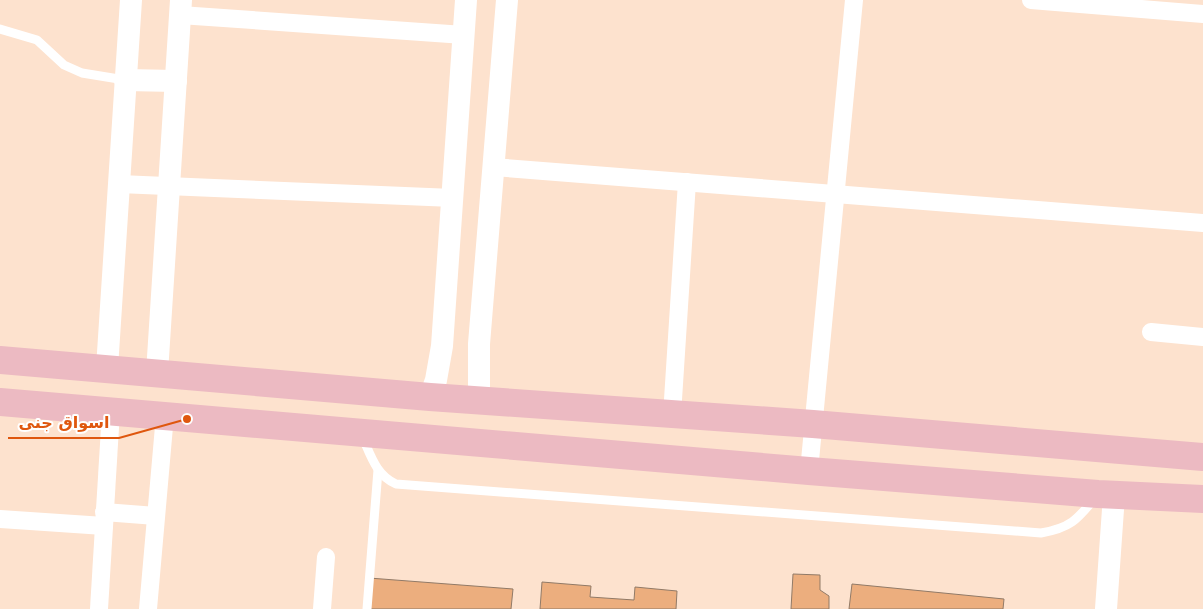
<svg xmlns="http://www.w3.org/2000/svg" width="1203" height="609" font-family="'DejaVu Sans',Cairo,sans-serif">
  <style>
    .building { fill: #ecae7e; stroke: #917a67 }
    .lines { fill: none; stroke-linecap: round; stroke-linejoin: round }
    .service { stroke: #fff; stroke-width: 9 }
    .minor { stroke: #fff; stroke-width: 18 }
    .tertiary { stroke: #fff; stroke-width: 22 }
    .primary { stroke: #ecbac2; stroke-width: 28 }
    .leader { fill: none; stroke: #df570e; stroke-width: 2 }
    .callout-dot { fill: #df570e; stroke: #fff; stroke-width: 2 }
    .callout-label { font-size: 16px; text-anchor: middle; font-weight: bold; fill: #df570e; stroke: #fff; stroke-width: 4; stroke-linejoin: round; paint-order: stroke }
  </style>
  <rect width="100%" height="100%" fill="#fde2ce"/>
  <g class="building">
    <polygon points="793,574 820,575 820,590 829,596 829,609 791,609"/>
    <polygon points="369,578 513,589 511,609 366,609"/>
    <polygon points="542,582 591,586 590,597 634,600 635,587 677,591 676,609 540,609"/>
    <polygon points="852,584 1004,599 1003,609 849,609"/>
  </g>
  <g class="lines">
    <g class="service">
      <polyline points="0,29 37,40 64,65 82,73 125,80"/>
      <path d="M362 436C371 456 376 475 396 484L1041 533C1070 528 1077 520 1095 498"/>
      <polyline points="367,609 378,470"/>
    </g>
    <g class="minor">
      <polyline points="1031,0 1203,14"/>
      <polyline points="180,15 464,35"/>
      <polyline points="493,167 1203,223"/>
      <polyline points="119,184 453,198"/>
      <polyline points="1151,332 1203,337"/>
      <polyline points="672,415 687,182"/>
      <polyline points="809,471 854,0"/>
      <polyline points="104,512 156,516"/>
      <polyline points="0,519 104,526"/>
      <polyline points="99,609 111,411"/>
      <polyline points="148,609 165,415"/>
      <polyline points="322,609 326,557"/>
    </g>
    <g class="tertiary">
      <polyline points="125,80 176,81"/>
      <polyline points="107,368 131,0"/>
      <polyline points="157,373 181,0"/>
      <polyline points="430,397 436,380 442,346 466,0"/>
      <polyline points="479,399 479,344 507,0"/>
      <polyline points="1106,609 1114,495"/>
    </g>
    <g class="primary">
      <polyline points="0,360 430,397 813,424 1203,457"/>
      <polyline points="0,402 809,471 1098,494 1203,499"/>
    </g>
  </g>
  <path class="leader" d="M187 419L119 438H8"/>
  <circle class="callout-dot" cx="187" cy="419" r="5"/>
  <g class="callout-label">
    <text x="64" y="428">اسواق جنى</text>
  </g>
</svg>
